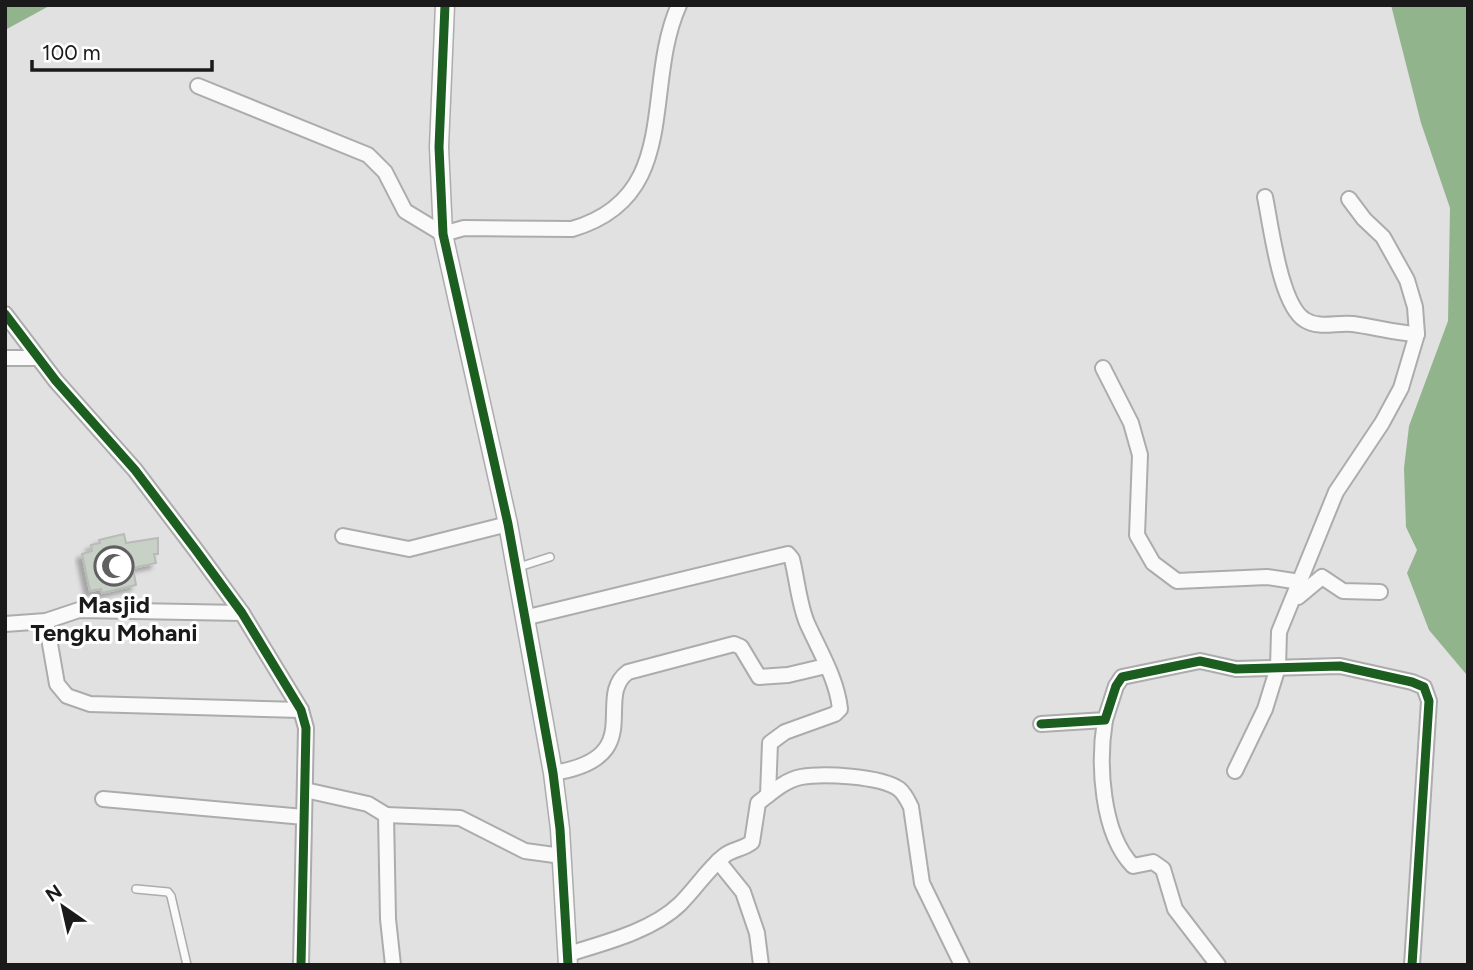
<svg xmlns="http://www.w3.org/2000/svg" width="1473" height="970" font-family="Figtree,sans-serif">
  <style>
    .water { fill: #92b48d }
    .building { fill: #c7d1c6; stroke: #bababa; stroke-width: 2; filter: url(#shadow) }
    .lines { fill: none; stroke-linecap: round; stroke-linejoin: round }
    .service-casing { stroke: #acacac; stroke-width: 10 }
    .minor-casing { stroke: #acacac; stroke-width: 18 }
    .tertiary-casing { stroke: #acacac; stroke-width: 21 }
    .service { stroke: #fafafa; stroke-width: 7 }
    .minor { stroke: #fafafa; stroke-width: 14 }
    .tertiary { stroke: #fafafa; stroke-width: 18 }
    .cycleway-casing { stroke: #fff; stroke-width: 13 }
    .cycleway { stroke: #1b5e20; stroke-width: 9 }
    .labels { text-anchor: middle; stroke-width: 6; stroke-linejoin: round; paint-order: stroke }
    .poi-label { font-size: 24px; font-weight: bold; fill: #191a19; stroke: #fff }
  </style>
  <defs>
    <filter id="shadow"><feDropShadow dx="-5" dy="5" stdDeviation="2" flood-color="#0004"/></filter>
  </defs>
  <rect width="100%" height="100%" fill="#e0e1e0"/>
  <g class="water">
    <polygon points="5,5 51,5 5,30"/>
    <polygon points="1391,5 1468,5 1466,674 1429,630 1407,573 1417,550 1406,527 1404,468 1409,426 1448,321 1450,208 1421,123"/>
  </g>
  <polygon class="building" points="124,534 126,543 158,538 158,554 154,554 156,563 133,568 136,585 102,593 101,589 90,591 82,554 92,551 91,545 100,543 99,540"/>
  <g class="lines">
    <g class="service-casing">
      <g id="service">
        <polyline points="516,568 550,557"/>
        <polyline points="136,889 168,892 171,896 187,965"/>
      </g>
    </g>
    <g class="minor-casing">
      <g id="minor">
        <path d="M198 86 368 155 385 172 405 211 443 234 464 228 572 229C683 197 642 87 679 5"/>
        <path d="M1265 197C1271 225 1280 305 1305 320 1319 329 1337 322 1353 324 1375 327 1395 333 1417 334"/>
        <polyline points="5,314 56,381 135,470 195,549 242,613 301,710 306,728 301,965"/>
        <polyline points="5,358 38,358"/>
        <polyline points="1103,368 1131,423 1140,455 1137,535 1153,563 1177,581 1267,577 1300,582"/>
        <polyline points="343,536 409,549 508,524"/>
        <polyline points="1298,597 1322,577 1343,591 1380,592"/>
        <path d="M524 618 788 554 792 559C797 579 799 604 807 623 819 650 837 679 840 709L835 714 785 732 770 743 768 795"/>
        <polyline points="46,621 57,684 67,696 90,704 301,710"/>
        <polyline points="5,624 46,621 79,610 242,613"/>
        <path d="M1105 720C1098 763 1101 833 1133 866L1153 862 1163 869 1175 909 1218 965"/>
        <polyline points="1041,724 1105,720 1116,686 1122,677 1200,661 1236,669 1340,666 1412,682 1424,687 1429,701 1412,965"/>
        <polyline points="1235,771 1265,709 1278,667 1279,632 1336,492 1382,423 1401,388 1417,334 1415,307 1407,280 1383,237 1364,219 1349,199"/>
        <path d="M553 773C650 758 592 698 628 672L734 644 741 647 759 677 788 675 826 666"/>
        <polyline points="305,790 368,804 386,815 388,919 393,965"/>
        <polyline points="103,799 304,817"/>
        <polyline points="386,815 460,818 525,851 562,856"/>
        <polyline points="718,861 743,892 757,933 761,965"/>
        <path d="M568 954C604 943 652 931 680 904 696 888 707 870 724 856 732 849 744 849 752 842L758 803C771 793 785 780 801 777 823 773 881 776 899 789 905 794 908 801 911 807L922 883 962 965"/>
      </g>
    </g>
    <g class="tertiary-casing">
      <polyline id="tertiary" points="445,5 439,147 443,234 508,524 553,773 560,829 568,965"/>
    </g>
    <use href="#service" class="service"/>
    <use href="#minor" class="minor"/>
    <use href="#tertiary" class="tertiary"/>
    <g class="cycleway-casing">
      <g id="cycleway">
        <polyline points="445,5 439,147 443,234 508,524 553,773 560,829 568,965"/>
        <polyline points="5,314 56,381 135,470 195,549 242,613 301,710 306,728 301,965"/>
        <polyline points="1041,724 1105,720 1116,686 1122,677 1200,661 1236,669 1340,666 1412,682 1424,687 1429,701 1412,965"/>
      </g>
    </g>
    <use href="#cycleway" class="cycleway"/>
  </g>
  <defs>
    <g id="mosque-ring" transform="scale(2.0125)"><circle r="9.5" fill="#fff" stroke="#5f605f" stroke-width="1.5"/><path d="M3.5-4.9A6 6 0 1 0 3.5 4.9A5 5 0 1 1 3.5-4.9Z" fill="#5f605f"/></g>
  </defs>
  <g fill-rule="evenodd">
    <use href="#mosque-ring" x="114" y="566"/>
  </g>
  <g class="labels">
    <g class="poi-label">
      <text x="114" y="613">Masjid<tspan x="114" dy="28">Tengku Mohani</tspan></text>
    </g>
  </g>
  <rect width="1473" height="970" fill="none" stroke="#191a19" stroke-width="14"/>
  <g transform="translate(63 907) rotate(326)" stroke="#ffffff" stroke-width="5" paint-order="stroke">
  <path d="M0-5L12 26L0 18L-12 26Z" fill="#191a19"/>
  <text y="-10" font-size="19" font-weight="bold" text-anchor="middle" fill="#191a19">N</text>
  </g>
  <path d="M32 60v10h180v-10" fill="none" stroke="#191a19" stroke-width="3.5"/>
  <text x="42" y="60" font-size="21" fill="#191a19" stroke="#ffffff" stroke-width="5" paint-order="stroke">100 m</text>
</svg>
